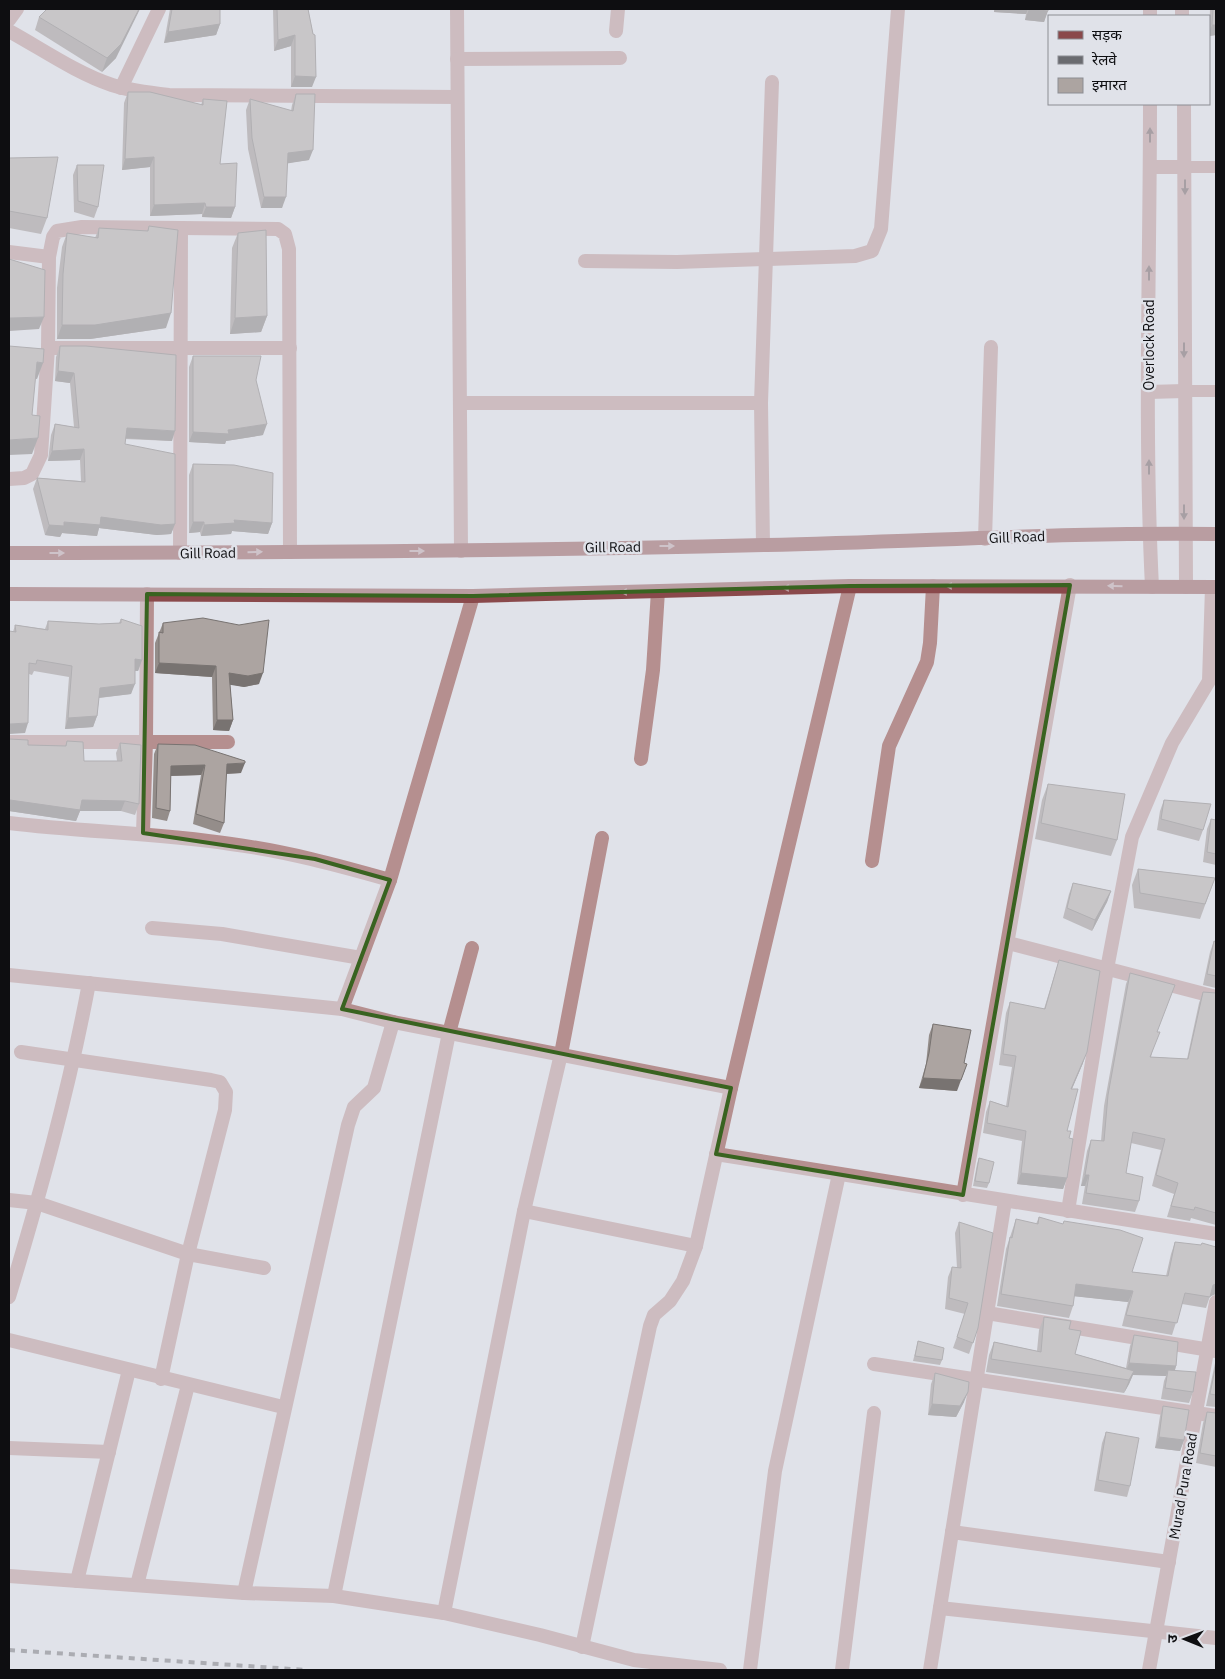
<svg xmlns="http://www.w3.org/2000/svg" width="1225" height="1679" font-family="'IBM Plex Sans','Noto Sans Devanagari',sans-serif">
  <style>
    .lines { fill: none; stroke-linecap: round; stroke-linejoin: round }
    .service { stroke: #b58f8f; stroke-width: 12 }
    .minor { stroke: #b58f8f; stroke-width: 14 }
    .tertiary { stroke: #b58f8f; stroke-width: 14 }
    .primary { stroke: #8a494b; stroke-width: 14 }
    .rail { stroke: #6a6b70; stroke-width: 4; stroke-dasharray: 6 6; stroke-linecap: butt }
    .wall { fill: #948d8a }
    .shaded-wall { fill: #787371 }
    .building { fill: #aca4a1; stroke: #787371 }
    .oneway { fill: #624e50 }
    .oneway2 { fill: #b99da2 }
    .marked { fill: none; stroke: #396320; stroke-width: 4; stroke-linejoin: round }
    .labels { text-anchor: middle; stroke-width: 5; stroke-linejoin: round; paint-order: stroke }
    .street-label { font-size: 14px; fill: #0e0e11; stroke: #e0e2e9 }
  </style>
  <rect width="100%" height="100%" fill="#e0e2e9"/>
  <g class="lines">
    <g class="service">
      <polyline points="1186,167 1216,167"/>
      <polyline points="1184,391 1216,391"/>
    </g>
    <g class="minor">
      <polyline points="457,9 461,551"/>
      <polyline points="9,20 17,9"/>
      <path d="M9 31C42 49 76 73 112 85 131 91 150 93 169 95L457 97"/>
      <polyline points="616,31 618,9"/>
      <polyline points="457,59 620,58"/>
      <polyline points="121,88 159,9"/>
      <polyline points="1150,167 1186,167"/>
      <polyline points="9,252 49,257"/>
      <polyline points="585,261 677,262 855,256 872,251 881,229 898,9"/>
      <polyline points="48,348 290,348"/>
      <polyline points="1149,392 1184,391"/>
      <polyline points="460,403 761,403"/>
      <polyline points="9,479 24,478 32,474 41,455 48,348 49,257 53,237 57,231 82,227 278,229 285,234 289,249 290,552"/>
      <polyline points="985,539 991,347"/>
      <polyline points="763,545 761,403 772,82"/>
      <polyline points="180,553 181,229"/>
      <polyline points="9,742 228,742"/>
      <polyline points="641,759 653,670 658,591"/>
      <path d="M9 823C83 832 157 833 231 844 285 851 337 865 390 880"/>
      <polyline points="143,833 146,741 147,594"/>
      <polyline points="872,861 889,746 927,662 930,643 933,586"/>
      <polyline points="152,928 222,934 361,958"/>
      <polyline points="1008,943 1216,997"/>
      <polyline points="9,975 342,1009 393,1022 731,1088"/>
      <polyline points="342,1009 390,880 473,596"/>
      <polyline points="21,1052 211,1080 220,1082 226,1092 225,1110 188,1254 161,1379"/>
      <polyline points="716,1154 1216,1234"/>
      <polyline points="963,1195 1070,585"/>
      <polyline points="9,1200 37,1203 188,1254 264,1268"/>
      <polyline points="524,1211 696,1246"/>
      <polyline points="1068,1211 1107,969 1132,837 1172,743 1209,681 1212,587"/>
      <path d="M9 1297C40 1194 69 1090 89 983"/>
      <polyline points="987,1313 1216,1351"/>
      <polyline points="9,1340 283,1407"/>
      <polyline points="874,1364 1216,1416"/>
      <polyline points="9,1448 109,1452"/>
      <polyline points="952,1532 1169,1562"/>
      <polyline points="9,1576 244,1593 334,1596 444,1613 540,1635 634,1660 720,1670"/>
      <polyline points="77,1581 129,1370"/>
      <polyline points="137,1585 188,1385"/>
      <polyline points="244,1593 348,1125 354,1107 374,1088 393,1022"/>
      <polyline points="334,1596 449,1033 472,948"/>
      <polyline points="940,1608 1216,1638"/>
      <polyline points="444,1613 524,1211 561,1054 602,838"/>
      <polyline points="582,1647 650,1326 654,1315 670,1301 683,1281 696,1246 731,1088 850,586"/>
      <polyline points="750,1670 775,1471 839,1174"/>
      <polyline points="842,1670 874,1413"/>
      <polyline points="930,1670 1005,1201"/>
    </g>
    <g class="tertiary">
      <polyline points="1182,9 1182,16"/>
      <polyline points="1150,16 1150,9"/>
      <path d="M1150 104C1150 265 1144 426 1152 587"/>
      <polyline points="1184,104 1186,587"/>
      <polyline points="1149,1670 1216,1302"/>
    </g>
    <g class="primary">
      <path d="M9 553C262 553 515 551 767 545 917 542 1067 532 1216 534"/>
      <polyline points="9,594 473,596 850,586 1216,587"/>
    </g>
    <polyline class="rail" points="9,1650 307,1670"/>
  </g>
  <g class="wall">
    <polygon points="170,9 220,9 220,24 216,35 164,43"/>
    <polygon points="273,9 308,9 313,34 312,87 291,87 291,46 274,51"/>
    <polygon points="994,9 1048,9 1044,22 1025,20 1026,14 994,12"/>
    <polygon points="1210,9 1216,9 1216,35 1209,36"/>
    <polygon points="39,17 116,58 102,72 35,30"/>
    <polygon points="128,92 201,105 203,99 220,164 235,207 231,218 202,217 202,214 150,216 150,167 122,170 124,103"/>
    <polygon points="296,94 309,160 287,163 282,208 261,208 248,149 246,110 250,99 291,111 292,105"/>
    <polygon points="9,158 47,218 41,234 9,228"/>
    <polygon points="77,165 98,207 94,218 74,212 73,175"/>
    <polygon points="149,226 166,328 90,339 57,339 57,288 62,247 67,233 95,238 99,228 147,231"/>
    <polygon points="238,233 267,316 261,332 230,334 232,248"/>
    <polygon points="60,346 172,441 125,439 125,444 175,524 171,534 157,535 99,528 97,536 62,533 60,537 45,535 33,489 37,478 81,481 80,460 48,461 51,435 55,424 74,427 70,383 55,381 56,357"/>
    <polygon points="193,356 256,380 263,435 226,441 225,444 189,442 189,367"/>
    <polygon points="193,464 272,523 268,534 232,531 231,534 201,536 200,532 189,533 189,475"/>
    <polygon points="121,619 142,660 138,671 135,671 131,694 99,698 97,716 93,727 65,729 69,677 34,671 32,675 29,674 25,733 13,632 15,625 45,629 48,621 99,624 119,623"/>
    <polygon points="163,623 259,684 244,687 230,684 233,720 229,731 213,730 212,677 155,673 155,643"/>
    <polygon points="9,739 28,745 65,746 67,741 84,761 117,761 116,753 120,743 139,804 135,815 121,811 80,811 76,821 9,811"/>
    <polygon points="158,744 241,773 226,774 224,823 220,833 193,824 201,775 171,776 170,811 167,821 152,818 154,754"/>
    <polygon points="1048,784 1117,840 1111,856 1035,839 1042,800"/>
    <polygon points="1164,800 1203,830 1199,841 1157,830 1160,811"/>
    <polygon points="1211,819 1216,820 1216,865 1203,862 1207,829"/>
    <polygon points="1138,869 1215,878 1200,919 1134,908 1132,885"/>
    <polygon points="1073,883 1111,891 1107,902 1092,931 1063,918 1069,894"/>
    <polygon points="1214,941 1216,942 1216,988 1203,985 1210,952"/>
    <polygon points="1059,960 1083,1063 1072,1089 1067,1131 1069,1138 1067,1178 1063,1189 1017,1184 1022,1141 983,1133 986,1112 990,1101 1006,1106 1012,1067 999,1065 1006,1013 1010,1002 1044,1009"/>
    <polygon points="1130,973 1157,1032 1151,1057 1187,1059 1199,1003 1203,992 1216,993 1216,1225 1191,1218 1190,1221 1167,1217 1174,1194 1152,1186 1161,1150 1131,1143 1126,1173 1139,1201 1135,1212 1082,1204 1085,1186 1081,1186 1087,1151 1091,1140 1101,1141 1104,1106 1126,984"/>
    <polygon points="933,1024 957,1091 919,1088 926,1064 929,1035"/>
    <polygon points="979,1158 989,1183 987,1188 973,1186 977,1164"/>
    <polygon points="1039,1217 1132,1272 1166,1276 1171,1254 1175,1242 1210,1296 1206,1308 1182,1304 1172,1335 1122,1326 1128,1302 1074,1296 1073,1306 1069,1318 997,1306 1006,1249 1016,1219 1036,1224"/>
    <polygon points="959,1222 978,1328 969,1354 953,1348 965,1314 945,1309 948,1277 952,1267 957,1268 955,1233"/>
    <polygon points="1044,1317 1069,1329 1075,1354 1126,1368 1130,1346 1134,1335 1176,1366 1175,1370 1193,1392 1189,1403 1161,1399 1164,1381 1166,1376 1133,1374 1129,1384 1124,1393 986,1372 989,1355 994,1342 1037,1351 1039,1330"/>
    <polygon points="918,1341 942,1360 940,1365 913,1361"/>
    <polygon points="1216,1359 1216,1407 1206,1406 1215,1363"/>
    <polygon points="935,1373 964,1402 956,1417 928,1415 931,1384"/>
    <polygon points="1163,1406 1184,1440 1180,1451 1155,1448 1160,1416"/>
    <polygon points="1207,1412 1216,1413 1216,1467 1196,1463 1203,1423"/>
    <polygon points="1106,1432 1130,1486 1127,1497 1094,1491 1102,1443"/>
  </g>
  <g class="shaded-wall">
    <polygon points="139,9 140,9 116,58 102,72 107,58"/>
    <polygon points="995,9 1028,9 1026,14 994,12"/>
    <polygon points="1029,9 1048,11 1044,22 1025,20"/>
    <polygon points="220,24 216,35 164,43 168,32"/>
    <polygon points="1212,25 1216,25 1216,35 1209,36 1209,33"/>
    <polygon points="295,35 291,46 274,51 278,40"/>
    <polygon points="295,76 316,77 312,87 291,87"/>
    <polygon points="313,150 309,160 284,164 288,153"/>
    <polygon points="154,157 150,167 122,170 125,159"/>
    <polygon points="264,197 286,197 282,208 261,208"/>
    <polygon points="205,203 202,214 150,216 154,205"/>
    <polygon points="206,207 235,207 231,218 202,217"/>
    <polygon points="171,313 166,328 90,339 57,339 62,325"/>
    <polygon points="267,316 261,332 230,334 235,318"/>
    <polygon points="44,317 39,329 9,331 9,318"/>
    <polygon points="37,362 43,363 37,379 31,378"/>
    <polygon points="58,371 74,373 70,383 55,381"/>
    <polygon points="267,424 263,435 226,441 225,444 189,442 193,432 228,430"/>
    <polygon points="127,428 175,431 172,441 123,438"/>
    <polygon points="38,438 32,454 9,455 9,440"/>
    <polygon points="84,449 80,460 48,461 52,451"/>
    <polygon points="101,517 175,524 171,534 157,535 99,528 97,536 62,533 60,537 45,535 49,525"/>
    <polygon points="234,520 272,523 268,534 232,531 231,534 201,536 204,525"/>
    <polygon points="193,522 204,522 200,532 189,533"/>
    <polygon points="135,659 142,660 138,671 131,670"/>
    <polygon points="159,663 216,666 212,677 155,673"/>
    <polygon points="229,673 263,673 259,684 244,687 225,684"/>
    <polygon points="135,684 131,694 97,698 100,688"/>
    <polygon points="97,716 93,727 65,729 68,718"/>
    <polygon points="217,720 233,720 229,731 213,730"/>
    <polygon points="28,723 25,733 9,734 9,724"/>
    <polygon points="245,763 241,773 223,774 227,764"/>
    <polygon points="205,765 201,775 168,776 171,766"/>
    <polygon points="10,800 82,800 125,801 121,811 80,811 76,821 9,811"/>
    <polygon points="1111,891 1107,902 1092,931 1095,920"/>
    <polygon points="1087,1052 1083,1063 1067,1100 1071,1089"/>
    <polygon points="967,1064 957,1091 919,1088 923,1078"/>
    <polygon points="1021,1173 1067,1178 1063,1189 1017,1184"/>
    <polygon points="1085,1175 1089,1175 1085,1186 1081,1186"/>
    <polygon points="1076,1284 1133,1291 1128,1302 1072,1296"/>
    <polygon points="1216,1284 1216,1294 1209,1297 1213,1285"/>
    <polygon points="1129,1363 1176,1366 1173,1376 1168,1370 1166,1376 1133,1375 1129,1384 1124,1393 1129,1380 1125,1374"/>
    <polygon points="968,1392 964,1402 956,1417 928,1415 932,1404"/>
    <polygon points="1159,1437 1184,1440 1180,1451 1155,1448"/>
  </g>
  <g class="building">
    <polygon points="47,9 139,9 121,44 107,58 39,17"/>
    <polygon points="172,9 220,9 220,24 168,32"/>
    <polygon points="277,9 308,9 313,34 315,35 316,77 295,76 295,35 278,40"/>
    <polygon points="1029,9 1048,9 1048,11"/>
    <polygon points="1213,9 1216,9 1216,25 1212,25"/>
    <polygon points="128,92 150,92 203,105 203,99 227,101 220,164 237,163 235,207 206,207 205,203 154,205 154,157 125,159"/>
    <polygon points="296,94 315,94 313,150 288,153 286,197 264,197 252,138 250,99 293,111"/>
    <polygon points="58,157 47,218 9,211 9,158"/>
    <polygon points="77,165 104,165 98,207 78,201"/>
    <polygon points="149,226 178,230 171,313 95,325 62,325 63,274 67,233 98,238 99,228 148,231"/>
    <polygon points="266,230 267,316 235,318 238,233"/>
    <polygon points="9,259 45,270 44,317 9,318"/>
    <polygon points="9,346 44,349 43,363 37,362 32,415 40,416 38,438 9,440"/>
    <polygon points="60,346 86,346 176,355 175,431 127,428 125,444 175,454 175,524 161,525 101,517 100,525 64,522 64,526 49,525 37,478 85,482 84,449 52,451 55,424 79,428 74,373 58,371"/>
    <polygon points="193,356 261,356 256,380 267,424 228,430 229,434 193,432"/>
    <polygon points="193,464 234,465 273,473 272,523 234,520 235,523 204,525 204,522 193,522"/>
    <polygon points="203,618 239,625 269,620 263,673 248,676 229,673 233,720 217,720 216,666 159,663 159,632 163,633 163,623"/>
    <polygon points="121,619 142,626 142,660 135,659 135,684 100,688 97,716 68,718 72,666 37,660 36,664 29,663 28,723 9,724 9,631 16,632 15,625 48,630 48,621 99,624 121,623"/>
    <polygon points="9,739 28,740 28,745 66,746 67,741 83,742 84,761 122,761 120,743 141,745 139,804 125,801 82,800 80,810 10,800 9,803"/>
    <polygon points="158,744 195,745 245,761 245,763 227,764 224,823 196,814 205,765 171,766 170,811 156,808"/>
    <polygon points="1048,784 1125,794 1117,840 1041,823"/>
    <polygon points="1164,800 1211,804 1203,830 1161,819"/>
    <polygon points="1211,819 1216,820 1216,854 1207,852"/>
    <polygon points="1138,869 1215,878 1205,904 1140,893"/>
    <polygon points="1073,883 1111,891 1095,920 1067,908"/>
    <polygon points="1214,941 1216,942 1216,976 1207,974"/>
    <polygon points="1059,960 1100,971 1087,1052 1071,1089 1078,1089 1067,1131 1071,1131 1069,1138 1073,1139 1067,1178 1021,1173 1026,1131 987,1123 990,1101 1008,1107 1016,1056 1003,1054 1010,1002 1045,1009"/>
    <polygon points="1130,973 1175,985 1157,1032 1160,1032 1150,1057 1188,1059 1203,992 1216,993 1216,1213 1195,1207 1194,1210 1171,1206 1178,1183 1156,1175 1165,1139 1133,1132 1126,1173 1143,1177 1139,1201 1086,1193 1089,1175 1085,1175 1091,1140 1104,1141 1108,1095"/>
    <polygon points="933,1024 971,1030 964,1063 967,1064 961,1080 923,1078 929,1053"/>
    <polygon points="979,1158 994,1162 989,1183 975,1181"/>
    <polygon points="1039,1217 1063,1224 1064,1221 1120,1230 1143,1238 1132,1272 1168,1276 1175,1242 1201,1245 1202,1243 1216,1247 1216,1284 1213,1285 1210,1297 1185,1293 1177,1323 1126,1315 1133,1291 1076,1284 1073,1306 1001,1294 1010,1237 1012,1238 1016,1219 1038,1224"/>
    <polygon points="959,1222 993,1233 978,1328 973,1343 957,1337 968,1303 949,1298 952,1267 961,1268"/>
    <polygon points="1044,1317 1071,1321 1069,1329 1081,1331 1075,1354 1134,1371 1129,1380 991,1359 994,1342 1041,1352"/>
    <polygon points="1134,1335 1178,1342 1176,1366 1129,1363"/>
    <polygon points="918,1341 944,1348 942,1360 915,1356"/>
    <polygon points="1216,1364 1216,1395 1210,1394"/>
    <polygon points="1168,1370 1196,1372 1193,1392 1165,1388"/>
    <polygon points="935,1373 969,1382 968,1392 960,1406 932,1404"/>
    <polygon points="1163,1406 1189,1410 1184,1440 1159,1437"/>
    <polygon points="1207,1412 1216,1413 1216,1456 1200,1453"/>
    <polygon points="1106,1432 1139,1438 1130,1486 1098,1480"/>
  </g>
  <defs><path id="oneway-solid" d="M-6-.8H1V-3.2L6.5 0L1 3.2V.8H-6Z" transform="scale(1.25)"/></defs>
  <g class="oneway">
    <use href="#oneway-solid" transform="translate(1150 135) rotate(-90)"/>
    <use href="#oneway-solid" transform="translate(1185 187) rotate(90)"/>
    <use href="#oneway-solid" transform="translate(1149 273) rotate(-90)"/>
    <use href="#oneway-solid" transform="translate(1184 350) rotate(90)"/>
    <use href="#oneway-solid" transform="translate(1149 467) rotate(-90)"/>
    <use href="#oneway-solid" transform="translate(1184 512) rotate(90)"/>
  </g>
  <g class="oneway2">
    <use href="#oneway-solid" transform="translate(667 546)"/>
    <use href="#oneway-solid" transform="translate(417 551)"/>
    <use href="#oneway-solid" transform="translate(255 552) rotate(-1)"/>
    <use href="#oneway-solid" transform="translate(57 553)"/>
    <use href="#oneway-solid" transform="translate(953 586) rotate(180)"/>
    <use href="#oneway-solid" transform="translate(1115 586) rotate(-179)"/>
    <use href="#oneway-solid" transform="translate(790 588) rotate(178)"/>
    <use href="#oneway-solid" transform="translate(628 592) rotate(178)"/>
  </g>
  <path d="M0 0H1225V1679H0ZM1070 585 963 1195 716 1154 731 1088 342 1009 390 880 315 859 143 833 147 594 473 596 850 586Z" fill="#e0e2e9" fill-opacity=".55" fill-rule="evenodd"/>
  <path class="marked" d="M1070 585 963 1195 716 1154 731 1088 342 1009 390 880 315 859 143 833 147 594 473 596 850 586Z"/>
  <g class="labels">
    <g class="street-label">
      <text transform="translate(1149 345) rotate(-90)" y="5">Overlock Road</text>
      <text transform="translate(1017 537) rotate(-2)" y="5">Gill Road</text>
      <text transform="translate(613 547) rotate(-1)" y="5">Gill Road</text>
      <text transform="translate(208 553) rotate(-1)" y="5">Gill Road</text>
      <text transform="translate(1183 1486) rotate(-80)" y="5">Murad Pura Road</text>
    </g>
  </g>
  <rect width="1225" height="1679" fill="none" stroke="#0e0e11" stroke-width="20"/>
  <rect x="1048" y="15" width="162" height="90" fill="#e0e2e9" stroke="#8c8d93"/>
  <rect x="1058" y="31" width="25" height="8" fill="#8a494b" stroke="#8c8d93"/>
  <text x="1092" y="40" font-size="15" fill="#0e0e11">सड़क</text>
  <rect x="1058" y="56" width="25" height="8" fill="#6a6b70" stroke="#8c8d93"/>
  <text x="1092" y="65" font-size="15" fill="#0e0e11">रेलवे</text>
  <rect x="1058" y="78" width="25" height="15" fill="#aca4a1" stroke="#8c8d93"/>
  <text x="1092" y="90" font-size="15" fill="#0e0e11">इमारत</text>
  <g transform="translate(1185 1639) rotate(271)" stroke="#e0e2e9" stroke-width="4" paint-order="stroke">
  <path d="M0-4L9 19L0 12L-9 19Z" fill="#0e0e11"/>
  <text y="-8" font-size="14" font-weight="bold" text-anchor="middle" fill="#0e0e11">उ</text>
  </g>
</svg>
